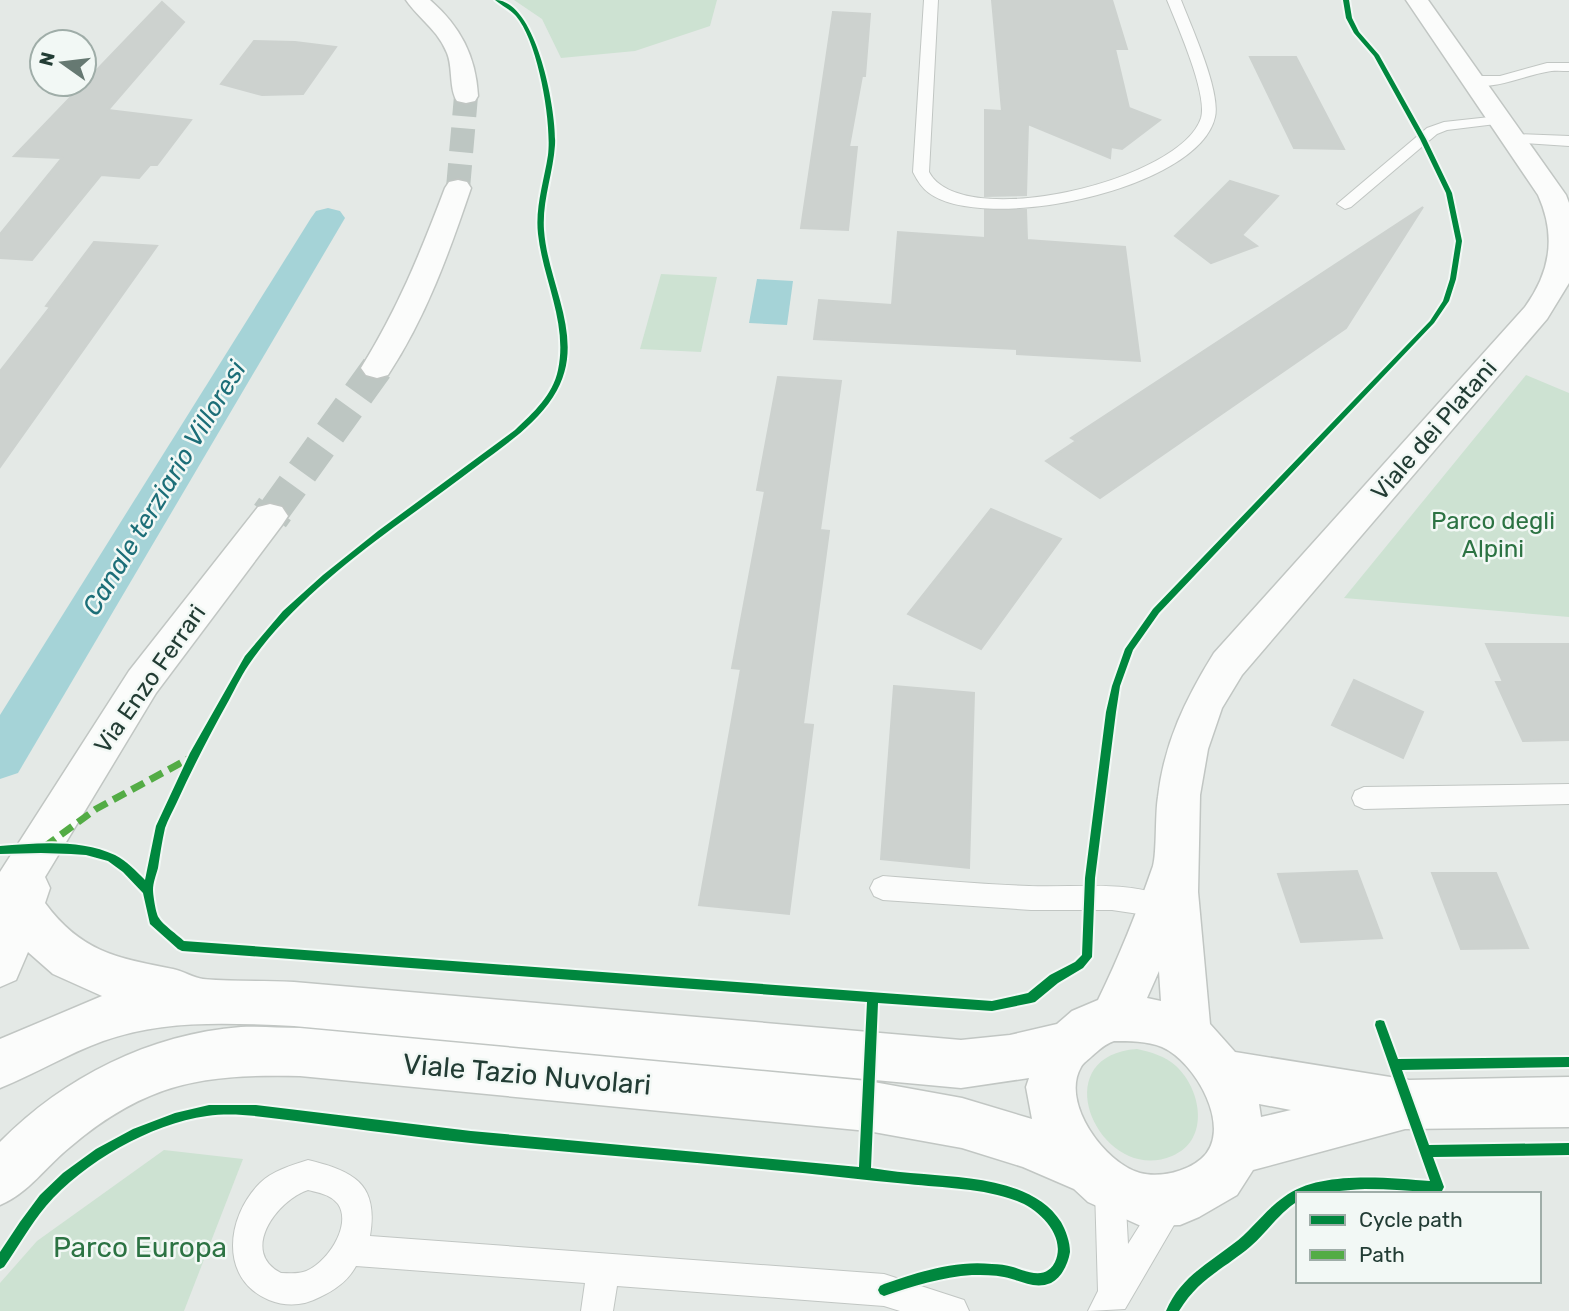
<svg xmlns="http://www.w3.org/2000/svg" width="1569" height="1311" font-family="Rubik,sans-serif">
  <style>
    .green { fill: #cde2d2 }
    .water { fill: #a5d3d7 }
    .lines { fill: none; stroke-linecap: round; stroke-linejoin: round }
    .canal { fill: #a5d3d7; fill-rule: evenodd }
    .building { fill: #cdd2cf; stroke: #cdd2cf; stroke-width: 2 }
    .street-tunnel-far2 { stroke: #bdc6c2; stroke-width: 24; stroke-dasharray: 24 12; stroke-linecap: butt }
    .street-tunnel-far1 { stroke: #bdc6c2; stroke-width: 32; stroke-dasharray: 32 16; stroke-linecap: butt }
    .street-tunnel { stroke: #bdc6c2; stroke-width: 39; stroke-dasharray: 39 19; stroke-linecap: butt }
    .lane-casing { stroke: #c1c6c3; stroke-width: 2 }
    .street-casing { stroke: #c1c6c3; stroke-width: 3 }
    .lane { fill: #fbfcfb; fill-rule: evenodd }
    .street { fill: #fbfcfb; fill-rule: evenodd }
    .quiet { stroke: #53ac45; stroke-width: 7; stroke-dasharray: 14 7; stroke-linecap: butt }
    .cycleway-casing { stroke: #f2f8f5; stroke-width: 4 }
    .cycleway { fill: #00873e; fill-rule: evenodd }
    .labels { text-anchor: middle; stroke-width: 5; stroke-linejoin: round; paint-order: stroke }
    .street-label { font-size: 24px; fill: #223c34; stroke: #f2f8f5 }
    .park-label { font-size: 24px; fill: #2c7343; stroke: #f2f8f5 }
    .water-label { font-size: 26px; font-style: italic; fill: #1c6e78; stroke: #f2f8f5 }
    .near-street-label { font-size: 28px; fill: #223c34; stroke: #f2f8f5 }
    .near-park-label { font-size: 28px; fill: #2c7343; stroke: #f2f8f5 }
  </style>
  <rect width="100%" height="100%" fill="#e4e9e6"/>
  <g class="green">
    <polygon points="514,0 717,0 710,26 635,51 561,58 542,19"/>
    <polygon points="661,274 717,277 701,352 640,349"/>
    <polygon points="1526,375 1569,393 1569,617 1344,598"/>
    <path d="M1137 1049C1151 1052 1165 1056 1176 1066 1201 1089 1211 1140 1172 1156 1101 1186 1041 1056 1137 1049Z"/>
    <polygon points="164,1150 243,1159 184,1311 0,1311 0,1283 37,1241"/>
  </g>
  <polygon class="water" points="757,279 793,281 787,325 749,323"/>
  <g class="lines">
    <polygon class="canal" points="328,208 340,211 345,218 18,773 0,779 0,715 311,218 316,211"/>
  </g>
  <g class="building">
    <polygon points="992,0 1112,0 1127,49 1115,49 1129,108 1160,120 1122,149 1111,147 1110,158 1028,124 1026,195 985,196 985,110 1002,111"/>
    <polygon points="162,2 184,22 108,110 191,120 157,165 150,165 139,178 101,175 32,260 0,258 0,234 62,158 14,156"/>
    <polygon points="833,12 870,14 865,76 862,76 849,147 857,147 848,230 801,228"/>
    <polygon points="254,41 295,42 336,47 303,94 262,95 221,84"/>
    <polygon points="1250,57 1296,57 1344,149 1294,148"/>
    <polygon points="1230,181 1278,196 1242,235 1257,246 1211,263 1175,236"/>
    <polygon points="1423,207 1346,328 1100,498 1046,461 1076,441 1071,438"/>
    <polygon points="985,210 1026,210 1027,240 1125,247 1140,361 1017,354 1017,349 814,339 819,300 892,305 898,232 985,238"/>
    <polygon points="94,242 157,246 0,467 0,371 50,307 46,306"/>
    <polygon points="778,377 841,381 820,530 829,531 803,724 813,725 789,914 699,905 741,669 732,668 765,491 757,490"/>
    <polygon points="991,509 1061,539 981,649 908,614"/>
    <polygon points="1486,644 1569,644 1569,740 1523,741 1496,682 1503,682"/>
    <polygon points="1354,680 1423,712 1403,758 1332,725"/>
    <polygon points="894,686 974,693 969,868 881,859"/>
    <polygon points="1357,871 1382,938 1301,942 1278,874"/>
    <polygon points="1432,873 1496,873 1528,948 1461,949"/>
  </g>
  <g class="lines">
    <polyline class="street-tunnel-far2" points="458,188 466,96"/>
    <polyline class="street-tunnel-far1" points="274,511 377,368"/>
    <polyline class="street-tunnel" points="270,516 275,509"/>
    <g class="lane-casing">
      <g id="lane">
        <path d="M924 0H938L929 172C961 233 1181 181 1201 118 1208 94 1177 25 1167 0H1181C1191 26 1221 91 1215 117 1199 190 984 234 929 193 922 188 917 180 913 172Z"/>
        <path d="M1547 63H1569V71C1562 71 1553 70 1546 72 1525 75 1482 96 1464 80L1471 76H1500Z"/>
        <polygon points="1499,116 1504,117 1506,120 1504,123 1447,130 1437,134 1351,207 1345,209 1337,204 1427,128 1444,122"/>
        <polygon points="1514,134 1569,136 1569,146 1509,142 1506,139"/>
        <polygon points="1569,784 1569,804 1364,809 1355,805 1352,798 1355,791 1364,787"/>
        <path d="M883 876C932 880 980 884 1029 886 1075 888 1124 880 1168 897L1172 905 1168 913 1159 917 1112 910H1031L883 900 874 896 870 888 874 880Z"/>
        <path d="M308 1160C353 1171 379 1183 370 1236L884 1274 964 1300 969 1311H900L884 1306 617 1286 613 1311H581L585 1283 356 1266C348 1281 335 1290 320 1297 303 1306 287 1307 269 1300 219 1279 226 1217 260 1183 272 1171 292 1165 308 1160ZM308 1190C319 1193 330 1194 338 1204 353 1226 325 1266 303 1272 297 1274 288 1273 281 1273 239 1252 277 1200 308 1190Z"/>
        <polygon points="1110,1174 1121,1178 1125,1189 1128,1244 1162,1190 1173,1186 1184,1190 1188,1201 1125,1309 1088,1311 1098,1291 1095,1189 1099,1178"/>
      </g>
    </g>
    <g class="street-casing">
      <g id="street">
        <path d="M406 0H430C460 26 476 56 478 96L475 101 466 103 457 101C449 89 453 67 447 53 438 30 419 19 406 0Z"/>
        <path d="M1406 0H1428L1566 195 1569 203V283L1547 319 1242 675 1222 708 1208 749 1200 795 1198 892 1210 1024 1235 1052 1409 1080 1569 1077V1127L1405 1129 1253 1170 1237 1195 1199 1217 1180 1225 1141 1226 1088 1202 1074 1189 1023 1167 962 1148 868 1131 300 1076C203 1074 147 1082 70 1147 46 1166 29 1193 0 1205V1142C64 1077 150 1034 241 1027 261 1026 280 1028 300 1028L868 1081 962 1098 1032 1119 1026 1087 1029 1078 961 1088 294 1026C229 1023 165 1019 103 1041 67 1054 35 1074 0 1088V1039L102 996 53 974 28 952 16 980 0 987V872L129 671 258 507 270 504 282 507 288 516 282 525 156 693 45 877 50 888 45 903C81 952 117 958 173 969 183 971 194 978 203 979 232 982 264 980 294 982L961 1040 1010 1035 1057 1024 1072 1011 1098 1000C1119 957 1137 912 1153 866 1157 852 1155 814 1158 797 1164 743 1186 698 1214 653L1525 307C1551 271 1556 235 1538 195ZM1159 971 1161 1001 1147 998ZM1114 1041C1129 1041 1147 1041 1162 1047 1195 1061 1235 1130 1201 1159 1186 1172 1159 1178 1140 1173 1105 1163 1060 1103 1081 1067 1083 1063 1089 1059 1092 1056 1100 1049 1105 1044 1114 1041ZM1259 1104 1291 1110 1261 1117Z"/>
        <path d="M458 180 467 182 471 188C449 253 426 317 388 375L377 378 366 375 361 368C398 308 420 254 445 188L449 182Z"/>
      </g>
    </g>
    <use href="#lane" class="lane"/>
    <use href="#street" class="street"/>
    <polyline class="quiet" points="44,847 96,809 190,758"/>
    <g class="cycleway-casing">
      <g id="cycleway">
        <path d="M495 0C537 0 557 113 555 145 553 174 542 201 544 230 548 287 589 342 553 397 534 426 505 445 477 466 450 486 422 507 394 527 344 564 288 609 252 660 243 672 236 687 229 700 210 734 193 767 177 802 173 811 168 819 165 828 162 841 160 855 158 868 156 875 153 883 153 890 153 895 156 915 159 918 162 924 179 936 184 941L992 1001 1028 993 1050 975 1075 962 1082 955 1085 878 1106 712 1112 686 1125 649 1153 609 1430 321 1443 301 1450 279 1456 241 1446 193 1420 139 1374 56 1354 33 1346 18 1343 0H1349L1352 18 1359 32 1379 55 1426 139 1452 193 1462 241 1456 279 1449 301 1434 323 1159 613 1133 650 1120 686 1116 712 1095 878 1092 957 1083 968 1058 983 1035 1002 1031 1003 992 1011 878 1003 871 1168C889 1171 906 1173 924 1174 969 1178 1034 1180 1061 1222 1066 1231 1070 1242 1070 1252 1068 1264 1062 1277 1051 1283 1034 1290 1020 1280 1004 1277 994 1275 983 1275 972 1275 942 1277 913 1286 884 1296L880 1294 878 1290 880 1286 884 1284C919 1272 955 1260 992 1264 999 1264 1006 1265 1013 1267 1028 1272 1046 1280 1055 1262 1067 1236 1039 1209 1017 1201 983 1188 944 1188 908 1184 862 1180 817 1174 771 1170 671 1160 571 1153 471 1143 404 1136 337 1126 271 1118 250 1115 228 1113 207 1116 150 1124 84 1162 46 1206 30 1225 18 1247 4 1267L0 1269V1252L20 1222 40 1195 63 1173 96 1149 133 1129 175 1113 209 1105H256L471 1131 859 1167 867 1002 182 951 178 949 150 924 143 893 123 872 108 861 86 855 71 854 41 853 0 854V846C37 843 81 839 115 855 127 861 136 871 145 880L156 826 190 753 245 656 283 611 323 575 378 531 515 430C533 413 553 395 558 370 568 323 543 280 538 234 535 207 544 181 548 155 552 123 538 41 516 16 511 10 502 6 495 0Z"/>
        <path d="M1380 1020 1384 1021 1398 1059 1569 1057V1067L1402 1070 1429 1145 1569 1143V1155L1433 1157 1444 1187 1442 1191 1438 1193C1414 1191 1389 1189 1365 1189 1342 1190 1320 1194 1298 1194V1201C1279 1213 1267 1232 1251 1246 1223 1270 1200 1277 1179 1311H1166C1180 1278 1206 1265 1233 1244 1252 1230 1265 1210 1284 1197 1319 1170 1388 1178 1430 1181L1375 1025 1376 1021Z"/>
      </g>
    </g>
    <use href="#cycleway" class="cycleway"/>
  </g>
  <g class="labels">
    <g class="street-label">
      <text transform="translate(1434 430) rotate(-49)" y="8">Viale dei Platani</text>
      <text transform="translate(150 679) rotate(-55)" y="8">Via Enzo Ferrari</text>
    </g>
    <g class="park-label">
      <text x="1493" y="529">Parco degli<tspan x="1493" dy="28">Alpini</tspan></text>
    </g>
    <g class="water-label">
      <text transform="translate(164 488) rotate(-59)" y="9">Canale terziario Villoresi</text>
    </g>
    <g class="near-street-label">
      <text transform="translate(527 1074) rotate(5)" y="10">Viale Tazio Nuvolari</text>
    </g>
    <g class="near-park-label">
      <text x="140" y="1257">Parco Europa</text>
    </g>
  </g>
  <rect x="1296" y="1192" width="245" height="91" fill="#f2f8f5" stroke="#9fada8" stroke-width="2"/>
  <rect x="1310" y="1215" width="35" height="10" fill="#00873e" stroke="#9fada8" stroke-width="2"/>
  <text x="1359" y="1227" font-size="21" fill="#223c34">Cycle path</text>
  <rect x="1310" y="1250" width="35" height="10" fill="#53ac45" stroke="#9fada8" stroke-width="2"/>
  <text x="1359" y="1262" font-size="21" fill="#223c34">Path</text>
  <g transform="translate(63 63) rotate(284)"><circle r="33" fill="#f2f8f5" stroke="#9fada8" stroke-width="2"/>
  <path d="M0-5L12 26L0 18L-12 26Z" fill="#667972"/>
  <text y="-10" font-size="19" font-weight="bold" text-anchor="middle" fill="#223c34">N</text>
  </g>
</svg>
